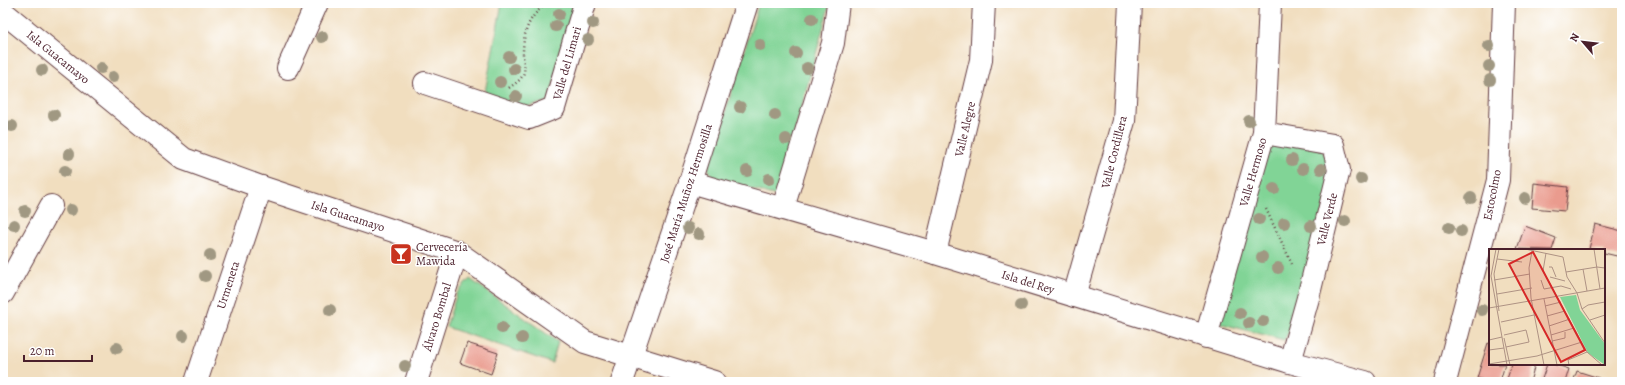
<svg xmlns="http://www.w3.org/2000/svg" width="1625" height="385" font-family="Alegreya,serif">
  <style>
    .green { fill: #81d496; stroke: #667a60 }
    .building { fill: #ea9b8e }
    .lines { fill: none; stroke-linecap: round; stroke-linejoin: round }
    .minor-casing { stroke: #633c41; stroke-width: 24 }
    .tertiary-casing { stroke: #633c41; stroke-width: 24 }
    .path { stroke: #633c41; stroke-width: 2.5; stroke-dasharray: 1 3; stroke-linecap: butt }
    .minor { stroke: #fff; stroke-width: 22 }
    .tertiary { stroke: #fff; stroke-width: 22 }
    .tree { fill: #a09882 }
    .labels { text-anchor: middle; stroke-width: 3; stroke-linejoin: round; paint-order: stroke }
    .street-label { font-size: 12px; fill: #4a1f2b; stroke: #fff }
    .poi-label { font-size: 12px; fill: #4a1f2b; stroke: #fff; text-anchor: start }
    .inset-road { fill: none; stroke: #ae9284; stroke-width: 1 }
    .view { fill: #d62828; fill-opacity: 0.15; stroke: #d62828; stroke-width: 2 }
    .inset-edge { fill: none; stroke: #4a1f2b; stroke-width: 2 }
  </style>
  <rect width="100%" height="100%" fill="#fff"/>
  <filter id="ink" filterUnits="userSpaceOnUse"><feTurbulence type="fractalNoise" baseFrequency=".025" numOctaves="2"/><feDisplacementMap in="SourceGraphic" scale="8" xChannelSelector="R" yChannelSelector="G"/><feConvolveMatrix kernelMatrix="1 2 1 2 8 2 1 2 1" color-interpolation-filters="sRGB"/></filter>
  <filter id="wash" filterUnits="userSpaceOnUse"><feTurbulence type="fractalNoise" baseFrequency=".012" numOctaves="4" result="noise"/><feDisplacementMap in="SourceGraphic" scale="16" xChannelSelector="R" yChannelSelector="G"/><feGaussianBlur stdDeviation="0.9" result="paint"/><feColorMatrix in="noise" values="0 0 0 0 0 0 0 0 0 0 0 0 0 0 0 0 0 1.4 0 .05"/><feComposite in="paint" operator="in"/></filter>
  <g filter="url(#wash)">
    <rect width="100%" height="100%" fill="#f1debf"/>
    <g class="green">
      <polygon points="502,3 575,3 549,101 523,108 484,97"/>
      <polygon points="759,3 830,3 777,196 713,179 708,168"/>
      <polygon points="1282,140 1322,150 1334,174 1290,330 1284,340 1219,323 1268,147"/>
      <polygon points="470,279 558,342 552,363 446,327 457,293"/>
    </g>
    <g id="blocks">
      <g class="building">
        <polygon points="1534,183 1568,187 1565,211 1532,208"/>
        <polygon points="1595,224 1622,231 1621,257 1604,253 1604,250 1589,249"/>
        <polygon points="1525,226 1556,238 1552,250 1517,249"/>
        <polygon points="467,343 498,353 491,374 460,363"/>
        <polygon points="1488,343 1490,344 1490,364 1505,364 1500,382 1490,382 1477,378"/>
        <polygon points="1512,364 1535,364 1530,382 1506,382"/>
        <polygon points="1547,364 1553,364 1569,369 1565,382 1541,382"/>
        <polygon points="1577,371 1599,378 1597,382 1573,382"/>
      </g>
    </g>
  </g>
  <g filter="url(#ink)">
    <use href="#blocks" fill-opacity="0" stroke="#633c41" stroke-width="1"/>
    <g class="lines">
      <g class="minor-casing">
        <g id="minor">
          <polyline points="3,12 184,159 261,187 457,252 585,342 714,382"/>
          <polyline points="288,68 317,3"/>
          <polyline points="425,83 529,118 554,108 585,3"/>
          <polyline points="1264,133 1333,145 1339,170 1308,298 1290,362"/>
          <polyline points="690,182 935,253 1290,362 1365,382"/>
          <polyline points="783,208 833,43 838,3"/>
          <polyline points="935,253 981,60 984,3"/>
          <polyline points="3,293 51,206"/>
          <polyline points="1074,296 1124,121 1130,3"/>
          <polyline points="1206,337 1264,133 1270,3"/>
          <polyline points="196,382 261,187"/>
          <polyline points="416,382 457,252"/>
          <polyline points="1445,382 1498,180 1504,3"/>
        </g>
      </g>
      <g class="tertiary-casing">
        <polyline id="tertiary" points="622,382 690,182 747,3"/>
      </g>
      <g class="path">
        <path d="M509 88C514 84 519 82 523 75 526 69 523 61 523 54 523 32 529 14 549 3"/>
        <polyline points="1266,209 1292,264"/>
      </g>
      <use href="#minor" class="minor"/>
      <use href="#tertiary" class="tertiary"/>
    </g>
    <g class="tree">
      <circle cx="559" cy="14" r="6"/>
      <circle cx="812" cy="19" r="6"/>
      <circle cx="593" cy="23" r="6"/>
      <circle cx="556" cy="26" r="6"/>
      <circle cx="322" cy="37" r="6"/>
      <circle cx="588" cy="40" r="6"/>
      <circle cx="760" cy="45" r="6"/>
      <circle cx="1489" cy="46" r="6"/>
      <circle cx="796" cy="53" r="6"/>
      <circle cx="509" cy="57" r="6"/>
      <circle cx="1489" cy="66" r="6"/>
      <circle cx="101" cy="68" r="6"/>
      <circle cx="807" cy="68" r="6"/>
      <circle cx="514" cy="69" r="6"/>
      <circle cx="42" cy="70" r="6"/>
      <circle cx="113" cy="77" r="6"/>
      <circle cx="1490" cy="80" r="6"/>
      <circle cx="500" cy="82" r="6"/>
      <circle cx="516" cy="96" r="6"/>
      <circle cx="740" cy="107" r="6"/>
      <circle cx="54" cy="115" r="6"/>
      <circle cx="775" cy="115" r="6"/>
      <circle cx="1249" cy="121" r="6"/>
      <circle cx="12" cy="126" r="6"/>
      <circle cx="786" cy="139" r="6"/>
      <circle cx="69" cy="154" r="6"/>
      <circle cx="1292" cy="160" r="6"/>
      <circle cx="1303" cy="169" r="6"/>
      <circle cx="1321" cy="169" r="6"/>
      <circle cx="65" cy="171" r="6"/>
      <circle cx="747" cy="171" r="6"/>
      <circle cx="769" cy="179" r="6"/>
      <circle cx="1361" cy="179" r="6"/>
      <circle cx="1274" cy="189" r="6"/>
      <circle cx="1471" cy="198" r="6"/>
      <circle cx="1525" cy="198" r="6"/>
      <circle cx="71" cy="210" r="6"/>
      <circle cx="25" cy="211" r="6"/>
      <circle cx="1259" cy="219" r="6"/>
      <circle cx="1345" cy="221" r="6"/>
      <circle cx="1284" cy="223" r="6"/>
      <circle cx="14" cy="225" r="6"/>
      <circle cx="1311" cy="226" r="6"/>
      <circle cx="688" cy="228" r="6"/>
      <circle cx="1449" cy="228" r="6"/>
      <circle cx="1461" cy="231" r="6"/>
      <circle cx="699" cy="234" r="6"/>
      <circle cx="210" cy="255" r="6"/>
      <circle cx="1262" cy="257" r="6"/>
      <circle cx="1278" cy="268" r="6"/>
      <circle cx="205" cy="276" r="6"/>
      <circle cx="1021" cy="305" r="6"/>
      <circle cx="330" cy="310" r="6"/>
      <circle cx="1482" cy="310" r="6"/>
      <circle cx="1240" cy="313" r="6"/>
      <circle cx="1263" cy="321" r="6"/>
      <circle cx="1249" cy="323" r="6"/>
      <circle cx="502" cy="328" r="6"/>
      <circle cx="183" cy="336" r="6"/>
      <circle cx="522" cy="338" r="6"/>
      <circle cx="117" cy="348" r="6"/>
      <circle cx="405" cy="366" r="6"/>
    </g>
  </g>
  <defs>
    <g id="bar-square" transform="scale(1.15)"><rect x="-9" y="-9" width="18" height="18" rx="4" fill="#c8321e" stroke="#fff"/><path d="M-6-5H6L.8 .8V4.5H3.5V6h-7V4.5H-.8V.8Z" fill="#fff"/></g>
  </defs>
  <g fill-rule="evenodd">
    <use href="#bar-square" x="401" y="254"/>
  </g>
  <g class="labels">
    <g class="street-label">
      <text transform="translate(58 57) rotate(39)" y="4">Isla Guacamayo</text>
      <text transform="translate(567 63) rotate(-74)" y="4">Valle del Limari</text>
      <text transform="translate(965 129) rotate(-77)" y="4">Valle Alegre</text>
      <text transform="translate(1114 152) rotate(-76)" y="4">Valle Cordillera</text>
      <text transform="translate(1253 172) rotate(-74)" y="4">Valle Hermoso</text>
      <text transform="translate(686 193) rotate(-72)" y="4">José María Muñoz Hermosilla</text>
      <text transform="translate(1492 195) rotate(-79)" y="4">Estocolmo</text>
      <text transform="translate(348 216) rotate(18)" y="4">Isla Guacamayo</text>
      <text transform="translate(1327 219) rotate(-76)" y="4">Valle Verde</text>
      <text transform="translate(1028 282) rotate(17)" y="4">Isla del Rey</text>
      <text transform="translate(228 285) rotate(-72)" y="4">Urmeneta</text>
      <text transform="translate(437 317) rotate(-73)" y="4">Álvaro Bombal</text>
    </g>
    <g class="poi-label">
      <text x="416" y="251">Cervecería<tspan x="416" dy="14">Mawida</tspan></text>
    </g>
  </g>
  <g transform="translate(1489 249)">
    <rect width="116" height="116" fill="#f1debf"/>
    <path d="M87 46 91 61 116 95V116L99 104 71 48Z" fill="#81d496"/>
    <path class="inset-road" d="M7 0 2 27 18 116M10 0 5 25 10 62M36 0 74 8 78 28 88 44 93 60 116 94M105 0 111 40M43 2 40 19 42 49 55 116M57 4 54 22 98 103 113 116M8 10 33 13M60 18H63L67 28M94 20 98 42M77 23 108 18 116 19M61 28 76 32M5 31 41 25M52 31 55 40 72 37 82 40M8 45 43 39M55 50 68 116M56 57 72 53M0 59 116 39M93 60 99 56 116 53M58 67 76 62M101 71 116 66M12 73 45 66M60 77 81 70M15 86 37 81 40 93 17 98M62 86 85 79M15 89 21 116M0 91 13 88M63 92 76 89V83M0 101 15 99M0 115 48 107 93 93M80 116 79 111 98 103"/>
    <path class="view" d="M44 3 96 101 72 113 20 15Z"/>
    <rect width="116" height="116" class="inset-edge"/>
  </g>
  <rect width="1625" height="385" fill="none" stroke="#fff" stroke-width="16"/>
  <g transform="translate(1583 42) rotate(298)" stroke="#ffffff" stroke-width="3" paint-order="stroke">
  <path d="M0-3L7 15L0 10L-7 15Z" fill="#4a1f2b"/>
  <text y="-6" font-size="11" font-weight="bold" text-anchor="middle" fill="#4a1f2b">N</text>
  </g>
  <path d="M24 355v6h68v-6" fill="none" stroke="#4a1f2b" stroke-width="2"/>
  <text x="30" y="355" font-size="12" fill="#4a1f2b" stroke="#ffffff" stroke-width="3" paint-order="stroke">20 m</text>
</svg>
